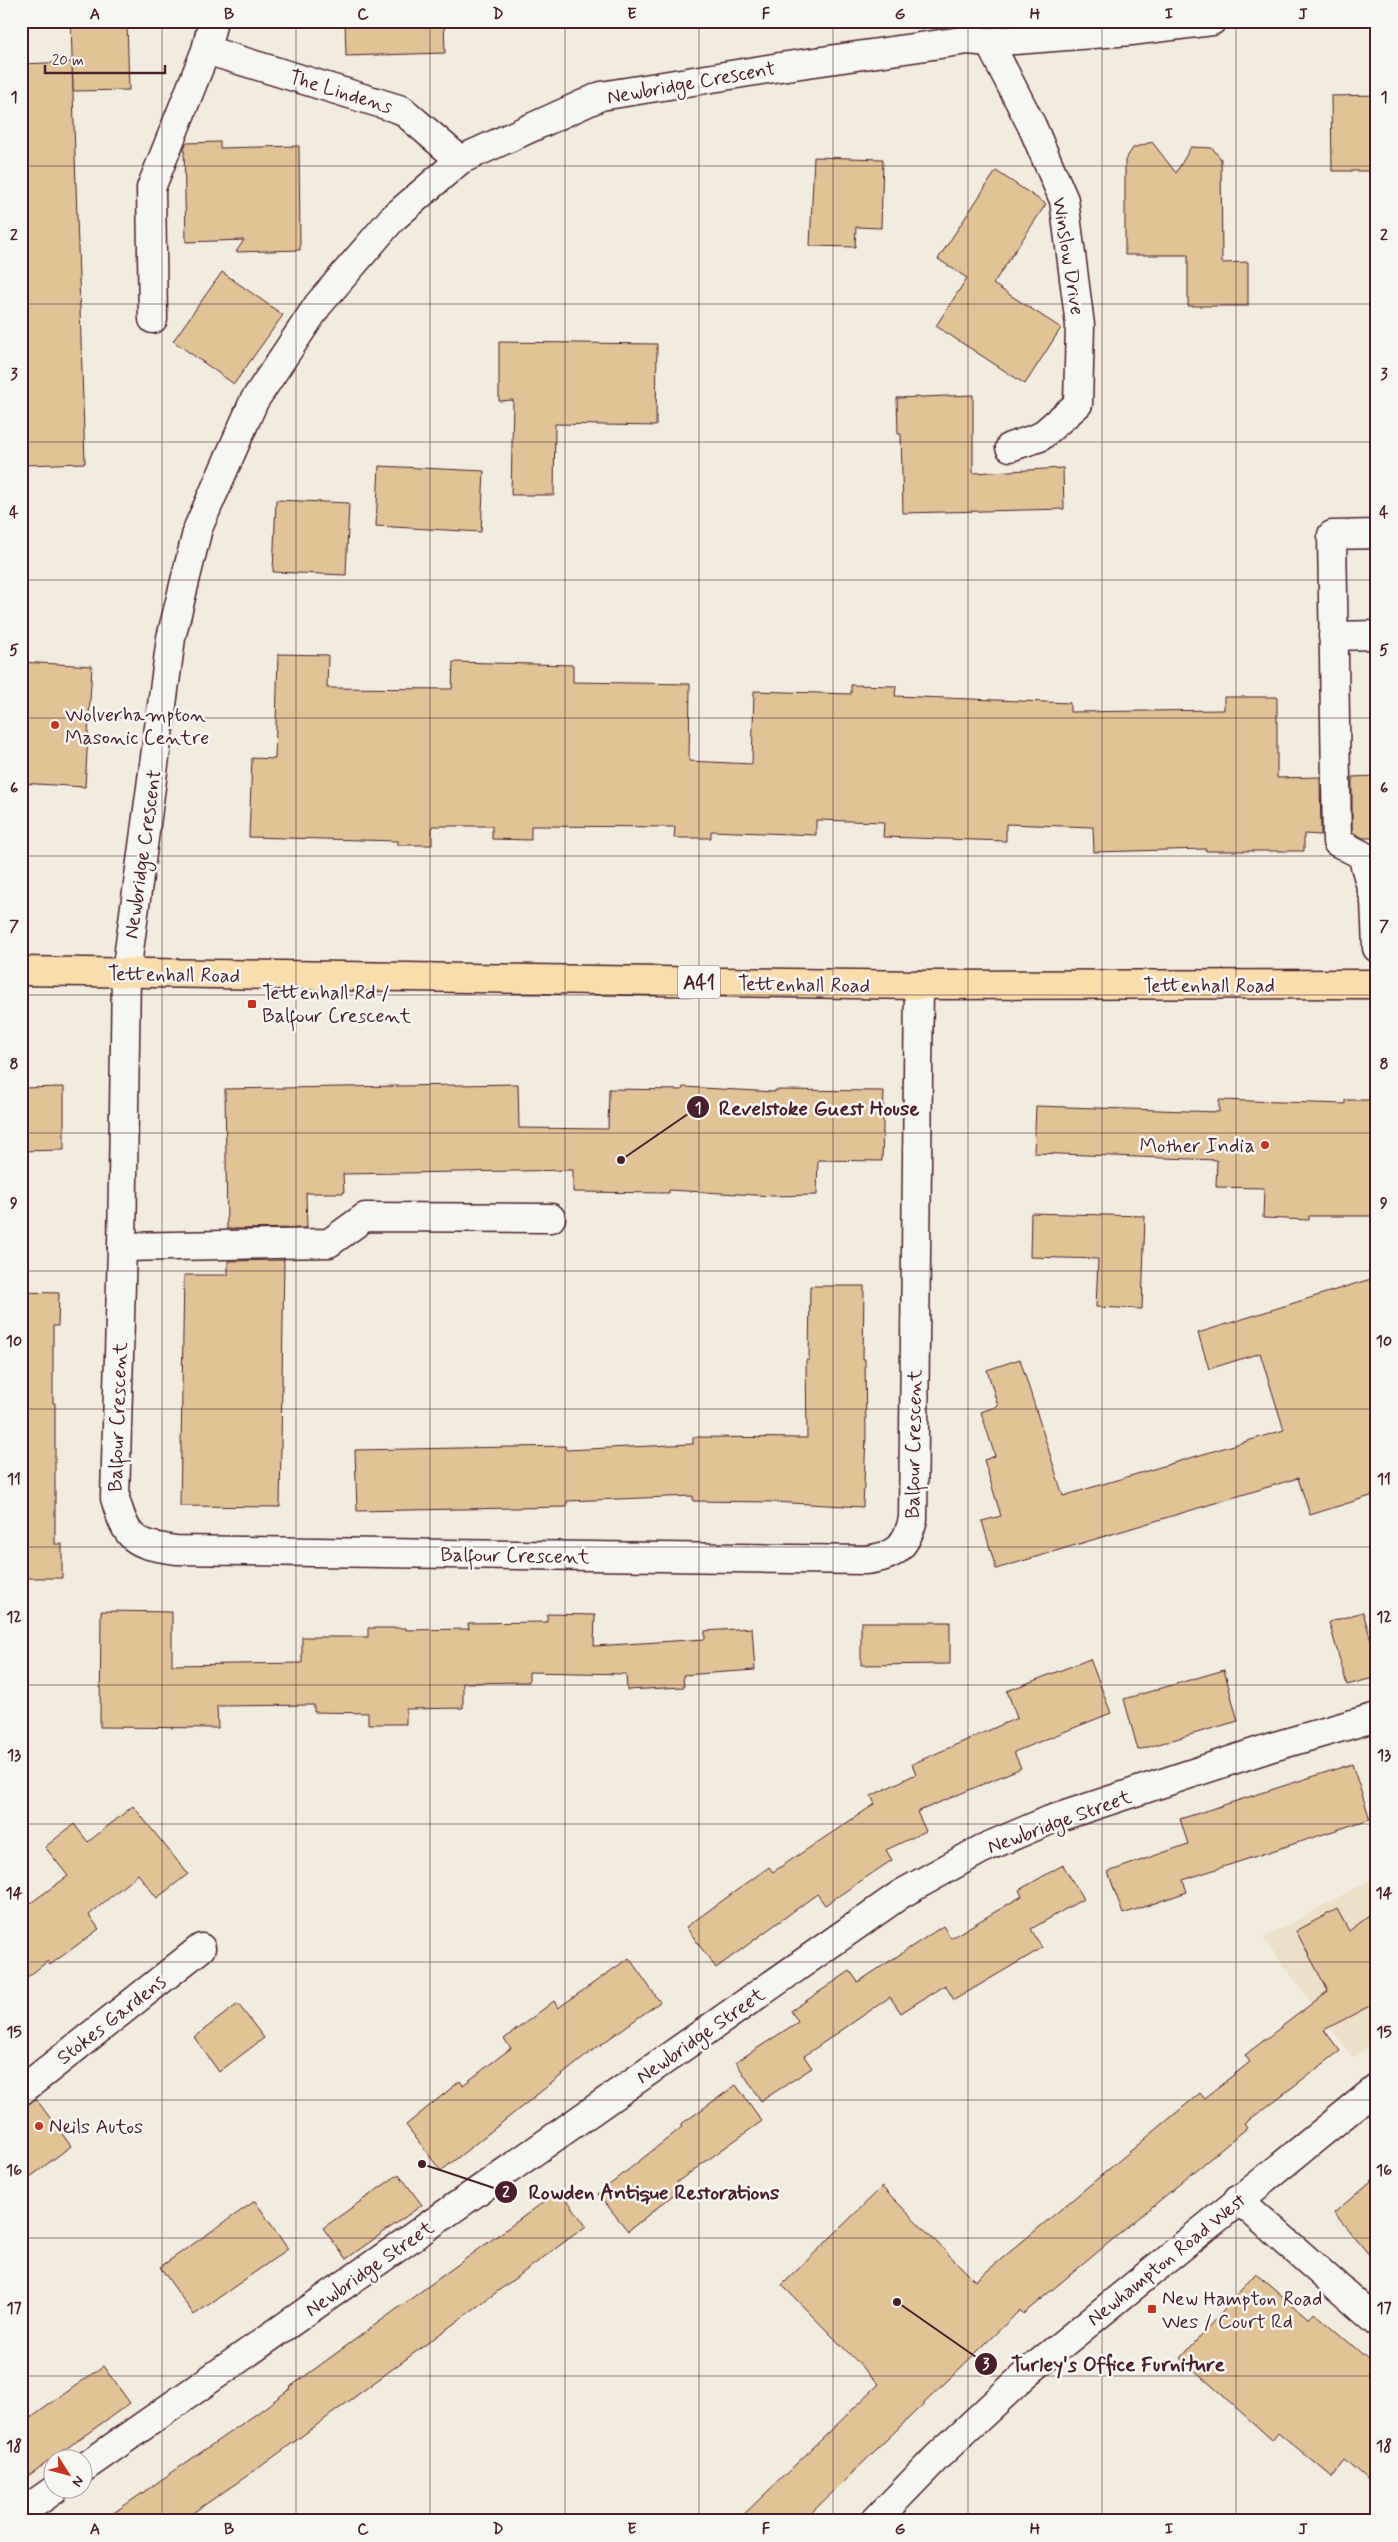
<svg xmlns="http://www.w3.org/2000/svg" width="1398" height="2542" font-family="Mynerve,sans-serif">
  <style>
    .built { fill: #ede0c9 }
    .building { fill: #e2c395; stroke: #4a1f2b }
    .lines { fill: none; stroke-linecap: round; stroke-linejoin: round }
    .minor-casing { stroke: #4a1f2b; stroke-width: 31 }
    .highway-casing { stroke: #4a1f2b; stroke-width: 31 }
    .minor { stroke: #f6f6f2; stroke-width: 28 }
    .highway { stroke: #f9ddab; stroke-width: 28 }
    .grid { fill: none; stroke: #4a1f2b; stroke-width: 1; stroke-opacity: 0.55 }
    .poi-dot { fill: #c8321e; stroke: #f6f6f2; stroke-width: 2 }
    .labels { text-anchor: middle; stroke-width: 5; stroke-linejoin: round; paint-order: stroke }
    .shield { fill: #f6f6f2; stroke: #7e6067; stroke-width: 1 }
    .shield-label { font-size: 19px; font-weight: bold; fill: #4a1f2b }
    .street-label { font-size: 20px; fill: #4a1f2b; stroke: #f6f6f2 }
    .poi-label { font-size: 20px; fill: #4a1f2b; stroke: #f6f6f2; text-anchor: start }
    .leader { fill: none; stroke: #4a1f2b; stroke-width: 2 }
    .callout-dot { fill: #4a1f2b; stroke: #f6f6f2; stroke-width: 2 }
    .mark-label { font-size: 15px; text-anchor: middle; font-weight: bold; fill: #fff }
    .callout-label { font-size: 21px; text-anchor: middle; font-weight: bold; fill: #4a1f2b; stroke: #f6f6f2; stroke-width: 5; stroke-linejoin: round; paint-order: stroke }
    .neatline { fill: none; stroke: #4a1f2b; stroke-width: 2 }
    .grid-label { font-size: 16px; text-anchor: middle; font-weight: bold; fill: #4a1f2b }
  </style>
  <rect width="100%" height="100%" fill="#f2ecdf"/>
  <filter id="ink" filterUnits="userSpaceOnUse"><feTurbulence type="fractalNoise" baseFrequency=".02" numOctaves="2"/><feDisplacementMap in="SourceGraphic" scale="10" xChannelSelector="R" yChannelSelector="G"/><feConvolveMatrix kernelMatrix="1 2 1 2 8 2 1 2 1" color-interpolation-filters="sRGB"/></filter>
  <g filter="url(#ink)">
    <polygon class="built" points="1377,1876 1377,2040 1353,2058 1263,1938"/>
    <g class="building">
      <polygon points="71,21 127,21 129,90 73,91"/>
      <polygon points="345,21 444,21 445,53 346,56"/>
      <polygon points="72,62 85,463 25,465 21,341 21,64"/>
      <polygon points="1377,95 1377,171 1332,171 1331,96"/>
      <polygon points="220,142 220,148 299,146 300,250 236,252 244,240 186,242 184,149 186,143"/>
      <polygon points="1152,142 1176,173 1191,147 1212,148 1221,159 1222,263 1248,262 1248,306 1188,306 1188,255 1125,255 1125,160 1133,148"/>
      <polygon points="814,157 883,159 881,228 856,227 855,247 810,246"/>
      <polygon points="996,171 1046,204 993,284 1061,328 1025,384 936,326 967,278 938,259"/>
      <polygon points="222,272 283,315 234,384 173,341"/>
      <polygon points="499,342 657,344 656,426 555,424 554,495 511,495 513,400 499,401"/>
      <polygon points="973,395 973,473 1063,468 1064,509 903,513 901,434 898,434 897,398"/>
      <polygon points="379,466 484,471 481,532 376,526"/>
      <polygon points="276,500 349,503 346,575 273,572"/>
      <polygon points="278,654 328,655 327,688 452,689 453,662 573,665 573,682 690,684 689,761 752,764 754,691 851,694 851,685 896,686 895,696 1070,703 1070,712 1224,710 1224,697 1277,697 1277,778 1320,777 1321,835 1304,834 1304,851 1206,851 1206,849 1094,852 1093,827 1006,824 1006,841 883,837 884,822 816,820 816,835 711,831 711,838 674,838 675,827 531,826 531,840 492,839 492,826 432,826 432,845 398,845 398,841 249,837 252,758 275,759"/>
      <polygon points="21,662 92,666 85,787 21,783"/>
      <polygon points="1377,776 1377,838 1363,838 1352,832 1352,777"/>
      <polygon points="518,1084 519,1128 608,1129 609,1089 682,1090 683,1087 775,1092 775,1090 884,1091 882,1161 818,1160 817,1195 773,1196 669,1190 669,1193 573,1192 573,1170 343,1174 344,1193 306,1193 307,1228 227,1229 225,1089"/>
      <polygon points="64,1087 64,1150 21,1151 21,1088"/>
      <polygon points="1219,1100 1345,1104 1345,1100 1377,1100 1377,1216 1309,1216 1309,1220 1263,1218 1264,1188 1216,1187 1217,1160 1034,1153 1036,1106 1219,1112"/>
      <polygon points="1031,1213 1145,1216 1142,1309 1096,1307 1098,1259 1030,1257"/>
      <polygon points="284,1260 280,1507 180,1506 184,1275 228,1275 228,1261"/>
      <polygon points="1377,1277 1377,1494 1310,1515 1298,1478 996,1569 982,1521 1001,1516 984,1460 995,1456 981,1412 998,1406 987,1370 1020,1359 1063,1496 1284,1430 1260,1353 1209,1369 1198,1333"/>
      <polygon points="810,1286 864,1286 863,1359 865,1359 866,1436 863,1507 773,1502 693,1501 693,1496 567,1501 567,1507 357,1511 355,1450 565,1446 566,1450 693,1444 693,1437 807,1438 806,1360 809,1360"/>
      <polygon points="21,1292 59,1293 58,1326 53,1326 53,1403 55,1403 55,1544 62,1544 62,1578 21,1578"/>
      <polygon points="101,1611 172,1612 172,1665 302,1663 302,1637 368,1637 368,1628 406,1628 406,1630 469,1629 468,1623 547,1622 547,1614 595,1615 594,1646 705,1639 705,1631 752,1628 755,1670 683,1675 684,1687 627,1690 626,1674 529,1672 529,1682 463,1683 463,1708 406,1709 406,1724 368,1724 368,1713 314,1712 314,1705 217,1706 218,1728 100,1727"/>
      <polygon points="1363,1612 1371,1640 1377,1638 1377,1677 1347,1685 1329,1622"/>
      <polygon points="861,1622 950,1622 950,1664 861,1665"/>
      <polygon points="1090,1659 1111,1713 1014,1752 1021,1768 917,1812 926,1831 886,1850 892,1860 825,1905 817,1894 716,1968 686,1927 769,1867 773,1872 875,1804 871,1796 916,1774 912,1764 1017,1718 1007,1691"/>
      <polygon points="1224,1670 1238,1721 1138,1750 1124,1699"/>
      <polygon points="1352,1764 1370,1819 1183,1880 1187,1892 1123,1914 1108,1872 1188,1844 1180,1819"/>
      <polygon points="133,1806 188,1874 157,1898 138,1874 89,1915 99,1929 50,1965 48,1961 21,1982 21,1910 68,1876 45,1847 74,1824 88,1842"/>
      <polygon points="1063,1865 1083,1899 1031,1929 1042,1948 954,2000 945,1985 901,2013 890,1997 804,2056 812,2068 761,2101 736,2062 798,2022 791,2011 850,1971 858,1982 943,1926 951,1938 1022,1896 1019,1890"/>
      <polygon points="1337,1909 1349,1931 1377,1910 1377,2002 1324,2030 1340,2051 1244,2124 1247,2128 1023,2314 1020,2310 803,2521 737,2521 879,2384 782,2285 882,2187 975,2281 1200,2093 1204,2098 1250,2062 1245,2055 1328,1991 1296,1931"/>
      <polygon points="629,1958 660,2002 592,2051 441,2171 406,2125 460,2081 463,2085 511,2048 504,2039 554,2001 558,2008"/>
      <polygon points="238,2004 264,2038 219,2072 194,2037"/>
      <polygon points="736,2085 762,2121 677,2182 682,2188 628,2231 598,2194 682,2127 680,2125"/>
      <polygon points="36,2099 71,2146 21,2184 21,2106"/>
      <polygon points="399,2174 422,2205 346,2259 323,2228"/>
      <polygon points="1377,2176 1377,2264 1334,2213"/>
      <polygon points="560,2190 586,2226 260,2467 181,2521 102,2521 259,2412 291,2388 290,2387"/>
      <polygon points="255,2201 288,2249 194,2315 160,2267"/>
      <polygon points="1256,2273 1309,2319 1314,2312 1377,2367 1377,2488 1345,2460 1332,2477 1278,2432 1272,2440 1181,2358"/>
      <polygon points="103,2366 130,2403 21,2481 21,2425"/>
    </g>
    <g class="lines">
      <g class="minor-casing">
        <g id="minor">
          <polyline points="989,42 1032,126 1064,200 1080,325 1078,404 1040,437 1010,447"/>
          <polyline points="206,50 402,110 460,160"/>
          <polyline points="153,319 151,188 206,50 213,21"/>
          <polyline points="1377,534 1332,535 1337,842 1362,855 1375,901 1377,948"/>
          <polyline points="1333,636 1377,635"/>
          <path d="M919 985 913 1519C906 1548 894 1557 865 1560L176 1550C133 1544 127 1540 115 1498L122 1247 126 973 171 638 198 528 254 401 318 305 392 219 460 160 601 96 780 67 968 40 989 42 1131 31 1212 21"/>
          <polyline points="122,1247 329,1243 365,1217 551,1218"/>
          <polyline points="21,2091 201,1948"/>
          <polyline points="1238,2199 1377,2322"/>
          <polyline points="82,2469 901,1894 982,1849 1050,1820 1272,1747 1377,1717"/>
          <polyline points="21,2513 54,2490"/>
          <polyline points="875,2521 937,2457 1027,2373 1377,2088"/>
        </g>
      </g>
      <g class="highway-casing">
        <polyline id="highway" points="21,971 919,985 1377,984"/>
      </g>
      <use href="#minor" class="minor"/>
      <use href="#highway" class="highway"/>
    </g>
  </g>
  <path class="grid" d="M162 21V2521M296 21V2521M430 21V2521M565 21V2521M699 21V2521M833 21V2521M968 21V2521M1102 21V2521M1236 21V2521M21 166H1377M21 304H1377M21 442H1377M21 580H1377M21 718H1377M21 856H1377M21 995H1377M21 1133H1377M21 1271H1377M21 1409H1377M21 1547H1377M21 1685H1377M21 1824H1377M21 1962H1377M21 2100H1377M21 2238H1377M21 2376H1377"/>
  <g class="poi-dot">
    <circle cx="55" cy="725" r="5"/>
    <rect x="247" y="999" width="10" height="10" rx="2.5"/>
    <circle cx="1265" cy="1145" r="5"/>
    <circle cx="39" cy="2126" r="5"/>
    <rect x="1147" y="2304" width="10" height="10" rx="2.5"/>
  </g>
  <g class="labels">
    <rect class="shield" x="678" y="965.5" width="42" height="33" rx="4"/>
    <g class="shield-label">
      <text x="699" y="989">A41</text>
    </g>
    <g class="street-label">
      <text transform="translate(691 82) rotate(-10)" y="7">Newbridge Crescent</text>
      <text transform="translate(341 91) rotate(17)" y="7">The Lindens</text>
      <text transform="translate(1069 256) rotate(81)" y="7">Winslow Drive</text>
      <text transform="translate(142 854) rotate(-82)" y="7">Newbridge Crescent</text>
      <text transform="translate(174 974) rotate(1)" y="7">Tettenhall Road</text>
      <text transform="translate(804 984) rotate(1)" y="7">Tettenhall Road</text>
      <text x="1209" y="992">Tettenhall Road</text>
      <text transform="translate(117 1417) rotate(-88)" y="7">Balfour Crescent</text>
      <text transform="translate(913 1444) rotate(-89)" y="7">Balfour Crescent</text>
      <text transform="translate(515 1555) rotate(1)" y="7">Balfour Crescent</text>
      <text transform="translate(1059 1821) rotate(-20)" y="7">Newbridge Street</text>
      <text transform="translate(111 2019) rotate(-38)" y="7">Stokes Gardens</text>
      <text transform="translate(700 2035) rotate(-35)" y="7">Newbridge Street</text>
      <text transform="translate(1166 2259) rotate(-39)" y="7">Newhampton Road West</text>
      <text transform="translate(369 2268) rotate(-35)" y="7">Newbridge Street</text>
    </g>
    <g class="poi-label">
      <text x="65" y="721">Wolverhampton<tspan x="65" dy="23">Masonic Centre</tspan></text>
      <text x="262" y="999">Tettenhall Rd /<tspan x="262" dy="23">Balfour Crescent</tspan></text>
      <text x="1255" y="1152" text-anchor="end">Mother India</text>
      <text x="49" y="2133">Neils Autos</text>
      <text x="1162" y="2305">New Hampton Road<tspan x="1162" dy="23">Wes / Court Rd</tspan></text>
    </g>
  </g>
  <path class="leader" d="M621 1160L698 1107M422 2164L506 2192M897 2302L986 2364"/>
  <g class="callout-dot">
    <circle cx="621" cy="1160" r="5"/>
    <circle cx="422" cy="2164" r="5"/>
    <circle cx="897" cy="2302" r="5"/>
    <circle cx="698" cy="1107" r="12"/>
    <circle cx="506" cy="2192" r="12"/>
    <circle cx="986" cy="2364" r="12"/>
  </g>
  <g class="mark-label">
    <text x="698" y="1113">1</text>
    <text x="506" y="2197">2</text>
    <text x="986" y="2369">3</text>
  </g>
  <g class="callout-label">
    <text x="819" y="1115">Revelstoke Guest House</text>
    <text x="654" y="2199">Rowden Antique Restorations</text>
    <text x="1118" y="2371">Turley's Office Furniture</text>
  </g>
  <rect width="1398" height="2542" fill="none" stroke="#f6f6f2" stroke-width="55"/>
  <g transform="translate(68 2474) rotate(126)"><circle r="24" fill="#f6f6f2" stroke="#b1a0a2"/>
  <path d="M0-4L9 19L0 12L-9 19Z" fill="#c8321e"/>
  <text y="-8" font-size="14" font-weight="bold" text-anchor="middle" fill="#4a1f2b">N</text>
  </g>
  <path d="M45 65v8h120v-8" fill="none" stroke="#4a1f2b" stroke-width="2.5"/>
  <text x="52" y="65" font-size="15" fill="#4a1f2b" stroke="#f6f6f2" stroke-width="4" paint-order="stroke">20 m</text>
  <rect x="28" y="28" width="1342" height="2486" class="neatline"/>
  <g class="grid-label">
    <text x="95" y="19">A</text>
    <text x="229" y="19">B</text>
    <text x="363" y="19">C</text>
    <text x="498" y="19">D</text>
    <text x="632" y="19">E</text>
    <text x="766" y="19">F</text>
    <text x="900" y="19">G</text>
    <text x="1035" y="19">H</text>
    <text x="1169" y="19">I</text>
    <text x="1303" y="19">J</text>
    <text x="14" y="102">1</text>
    <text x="1384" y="102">1</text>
    <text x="14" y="240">2</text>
    <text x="1384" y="240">2</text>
    <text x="14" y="379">3</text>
    <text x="1384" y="379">3</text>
    <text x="14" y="517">4</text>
    <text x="1384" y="517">4</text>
    <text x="14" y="655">5</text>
    <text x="1384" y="655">5</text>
    <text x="14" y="793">6</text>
    <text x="1384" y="793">6</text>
    <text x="14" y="931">7</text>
    <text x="1384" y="931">7</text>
    <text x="14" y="1069">8</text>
    <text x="1384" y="1069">8</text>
    <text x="14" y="1208">9</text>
    <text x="1384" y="1208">9</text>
    <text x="14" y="1346">10</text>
    <text x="1384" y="1346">10</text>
    <text x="14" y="1484">11</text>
    <text x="1384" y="1484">11</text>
    <text x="14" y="1622">12</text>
    <text x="1384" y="1622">12</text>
    <text x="14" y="1760">13</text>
    <text x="1384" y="1760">13</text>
    <text x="14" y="1898">14</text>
    <text x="1384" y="1898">14</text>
    <text x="14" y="2037">15</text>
    <text x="1384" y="2037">15</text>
    <text x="14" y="2175">16</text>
    <text x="1384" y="2175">16</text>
    <text x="14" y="2313">17</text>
    <text x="1384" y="2313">17</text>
    <text x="14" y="2451">18</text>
    <text x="1384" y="2451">18</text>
    <text x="95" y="2534">A</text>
    <text x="229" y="2534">B</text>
    <text x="363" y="2534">C</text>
    <text x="498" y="2534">D</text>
    <text x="632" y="2534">E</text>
    <text x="766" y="2534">F</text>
    <text x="900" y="2534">G</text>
    <text x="1035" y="2534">H</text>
    <text x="1169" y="2534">I</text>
    <text x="1303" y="2534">J</text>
  </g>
</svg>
